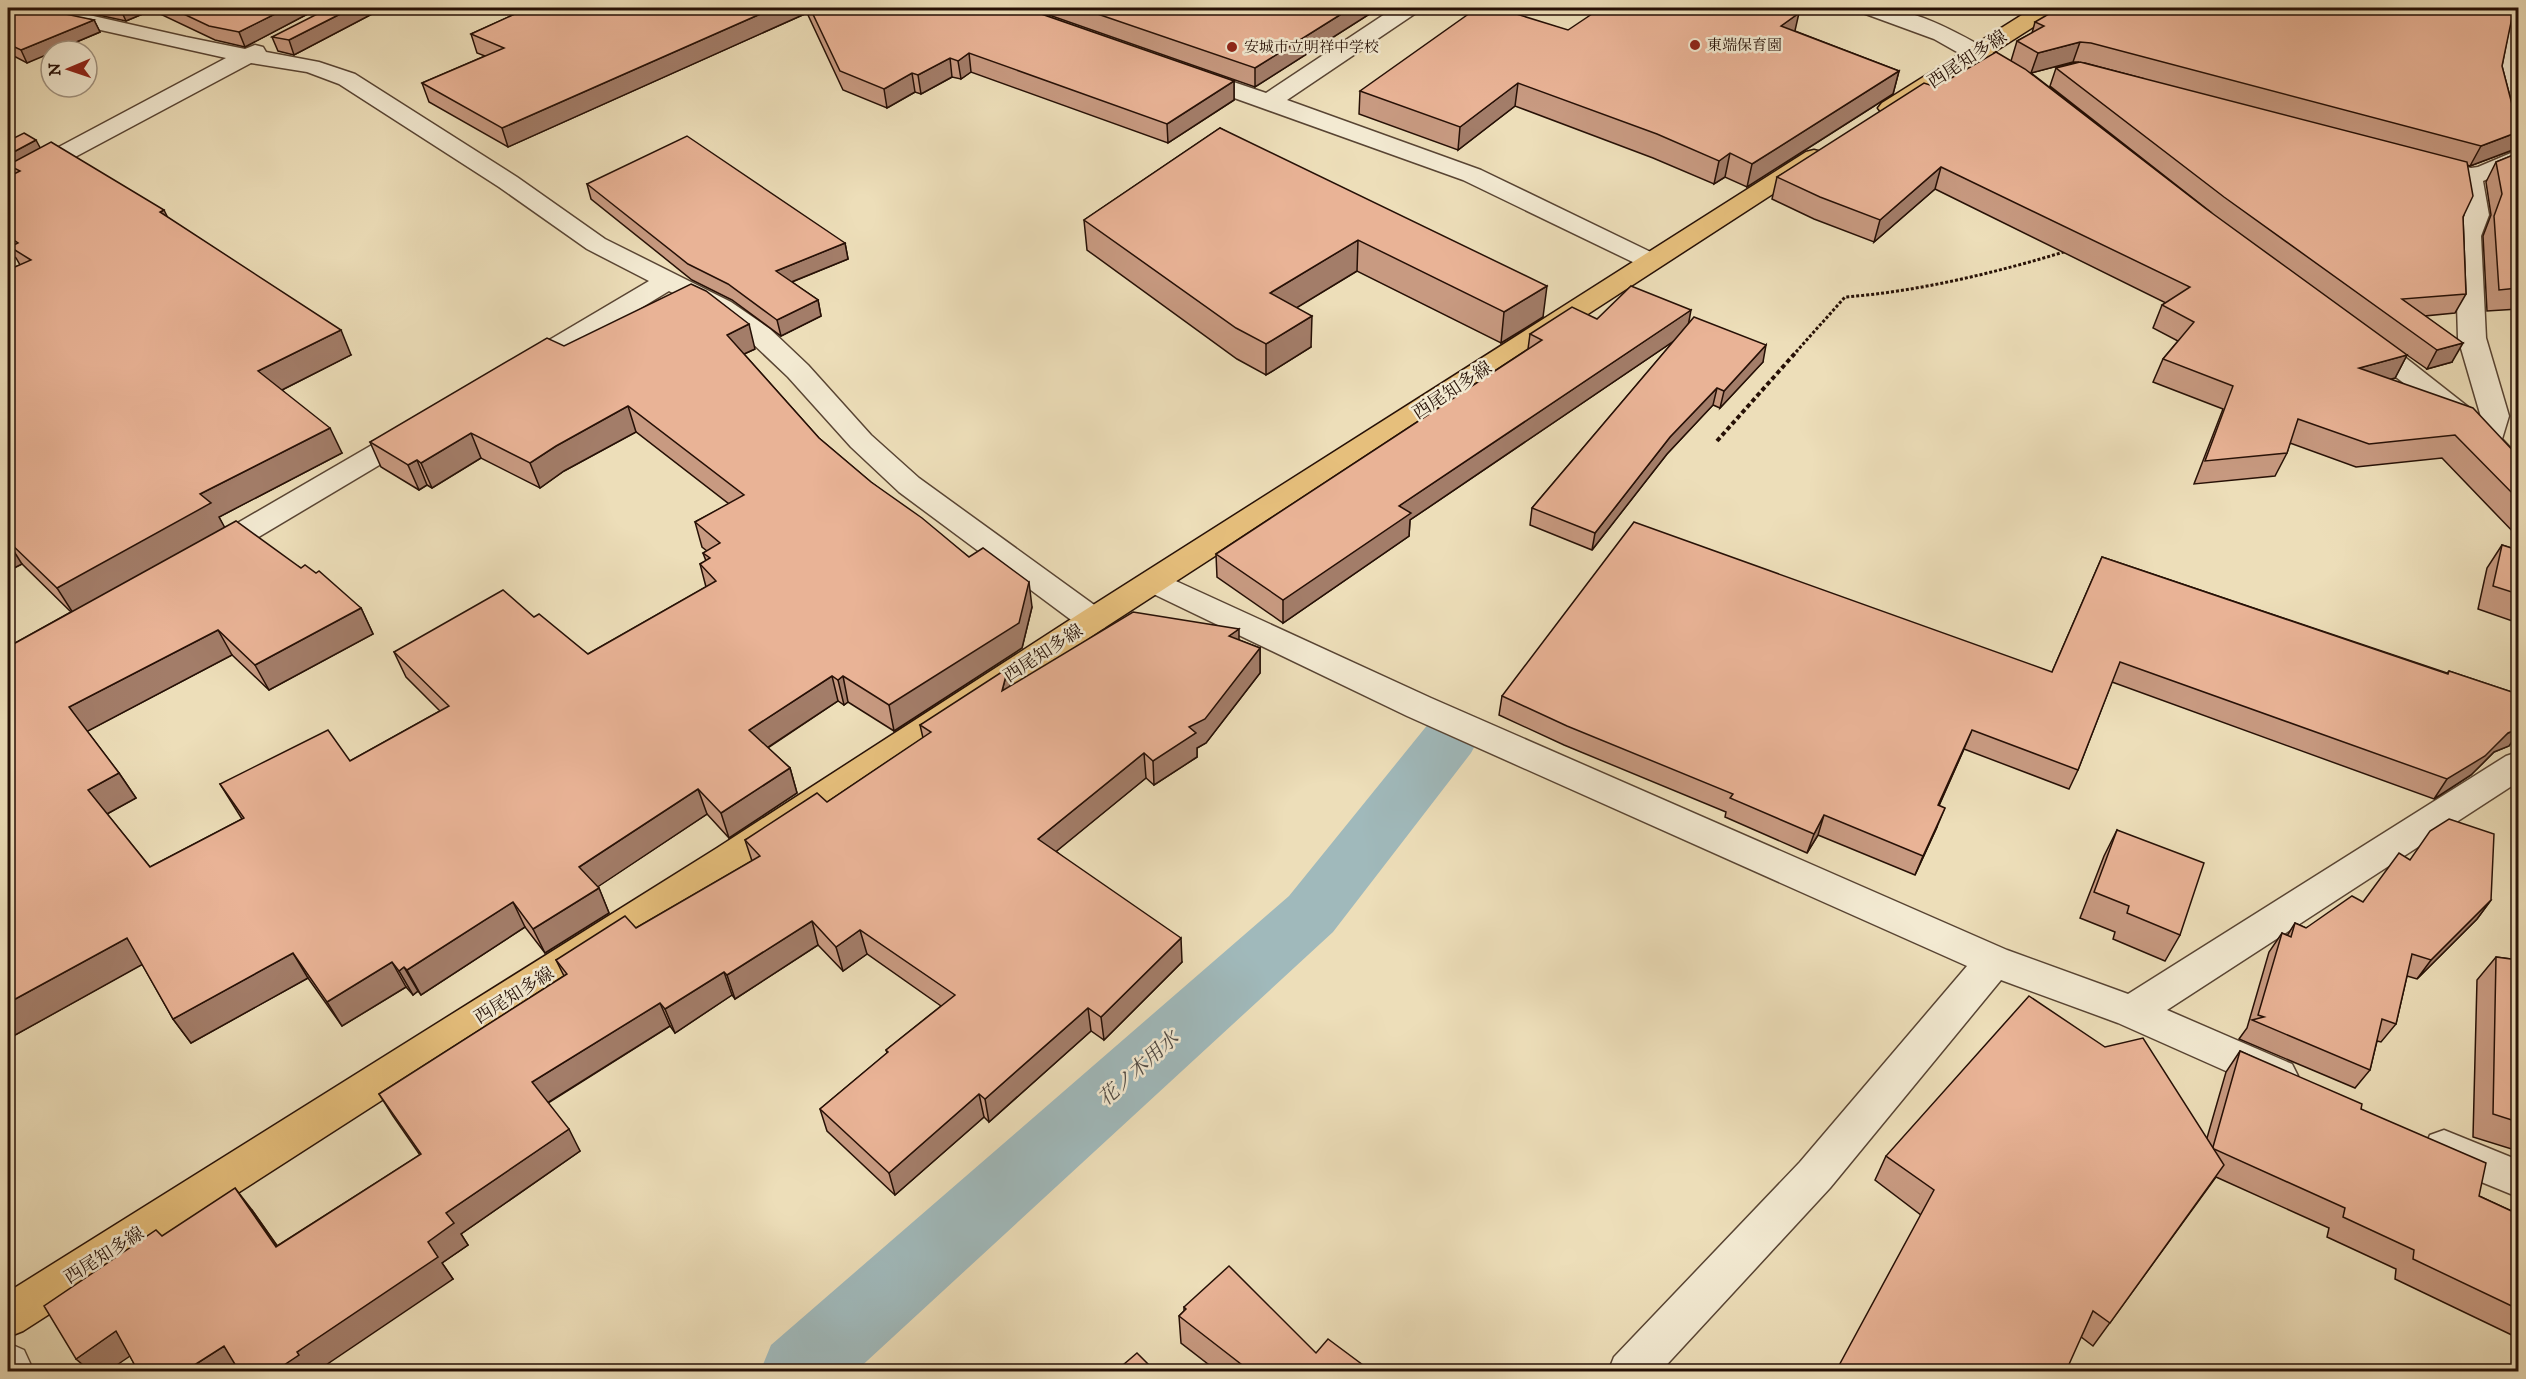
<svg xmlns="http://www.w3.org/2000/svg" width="2526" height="1379" font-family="'IM FELL DW Pica','Noto Serif JP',serif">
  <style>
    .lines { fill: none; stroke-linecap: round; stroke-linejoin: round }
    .canal { fill: #a0b9bb; fill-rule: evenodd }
    .minor-casing { stroke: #584433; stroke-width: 3 }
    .major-casing { stroke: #261006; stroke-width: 3 }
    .path-far1 { stroke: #261006; stroke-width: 3; stroke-dasharray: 3 2; stroke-linecap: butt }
    .path { stroke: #261006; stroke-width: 4; stroke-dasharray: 4.5 3; stroke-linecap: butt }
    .minor { fill: #f3ead2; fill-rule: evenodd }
    .major { fill: #e6bf7c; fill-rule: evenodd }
    .wall { fill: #c89a81; stroke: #261006; stroke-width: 1.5; fill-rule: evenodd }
    .shaded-wall { fill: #a37d69; stroke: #261006; stroke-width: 1.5 }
    .building { fill: #e9b396; stroke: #261006; stroke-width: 1.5 }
    .poi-dot { fill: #8f2418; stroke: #f3ead2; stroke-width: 2 }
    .labels { text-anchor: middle; stroke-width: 5; stroke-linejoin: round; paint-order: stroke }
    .far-poi-label { font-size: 15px; fill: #261006; stroke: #f3ead2; text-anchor: start }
    .street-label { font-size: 18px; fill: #261006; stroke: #f3ead2 }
    .water-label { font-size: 20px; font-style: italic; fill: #514b45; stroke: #f3ead2 }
  </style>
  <rect width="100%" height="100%" fill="#eddeb9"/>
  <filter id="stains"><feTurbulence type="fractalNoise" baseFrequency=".00333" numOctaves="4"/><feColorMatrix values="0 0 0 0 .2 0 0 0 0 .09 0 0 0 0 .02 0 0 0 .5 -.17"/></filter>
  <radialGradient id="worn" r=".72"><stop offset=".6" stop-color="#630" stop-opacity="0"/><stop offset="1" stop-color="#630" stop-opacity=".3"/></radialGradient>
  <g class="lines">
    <polygon class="canal" points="1450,716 1471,723 1479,738 1471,753 1333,932 855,1372 760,1372 771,1345 1289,896 1429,723"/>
    <g class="minor-casing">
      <g id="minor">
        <polygon points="19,8 58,8 186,37 245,49 255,45 263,47 266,52 319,62 355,74 517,177 605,239 731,302 770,329 808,365 871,435 919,478 1104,612 1109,620 1104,628 1093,631 1082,628 899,492 851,447 788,377 750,341 713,314 669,291 532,374 522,376 512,374 508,368 512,362 649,281 587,249 499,187 339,84 307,72 251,63 17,188 8,190 8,174 226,58 29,14 21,13"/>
        <polygon points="1394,8 1419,8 1416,13 1287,100 1481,170 1659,256 1663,261 1659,266 1650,269 1641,266 1463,180 1184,80 1181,75 1184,70 1192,68 1266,93"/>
        <path d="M1860 8C1917 1 1984 49 2033 76L2036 81 2033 86 2025 88 2017 86 1934 39 1863 13Z"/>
        <polygon points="2518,16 2518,138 2510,136 2506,131 2494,85 2507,22 2510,17"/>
        <polygon points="2518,150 2518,166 2483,181 2489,215 2481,236 2486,338 2509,416 2502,439 2518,456 2518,482 2508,480 2452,420 2354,345 2350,339 2354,333 2364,331 2374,333 2481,417 2458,338 2455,236 2465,215 2459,179 2419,168 2415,163 2419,158 2427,156 2471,168 2478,167"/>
        <polygon points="413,424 423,427 427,433 423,439 220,560 209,563 198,560 194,553 198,546 403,427"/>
        <polygon points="1154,571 1431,698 2007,950 2128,994 2506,756 2518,752 2518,782 2167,1010 2292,1064 2298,1076 2292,1088 2278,1093 2264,1088 2118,1023 2001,980 1830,1188 1660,1372 1608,1372 1614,1357 1800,1162 1967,966 1407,716 1143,589 1138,582 1143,575"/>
        <polygon points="2444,1130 2518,1160 2518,1197 2430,1161 2424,1148 2430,1135"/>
        <polygon points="8,1343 24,1350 34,1372 8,1372"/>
      </g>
    </g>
    <g class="major-casing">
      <g id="major">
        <polygon points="2033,8 2058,8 2055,13 1898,113 1890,115 1882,113 1878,108 1882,103"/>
        <polygon points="1814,150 1822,152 1826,157 1822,162 1104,628 743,868 23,1331 8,1337 8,1292 717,848 1082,612 1806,152"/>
      </g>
    </g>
    <path class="path-far1" d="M1796 352 1845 297C1916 292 1999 272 2067 251"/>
    <polyline class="path" points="1717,441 1797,351"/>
    <use href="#minor" class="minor"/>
    <use href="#major" class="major"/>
  </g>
  <g class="wall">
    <polygon points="8,8 94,20 100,32 55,51 51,51 27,63 8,53"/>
    <polygon points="66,8 319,8 245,47 215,40 152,10 126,21"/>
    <polygon points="528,8 1024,8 1234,81 1234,100 1168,143 971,72 961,79 952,77 921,94 915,92 887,108 843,90 807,13 508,147 429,102 422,83 485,56 477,53 471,34"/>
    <polygon points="1029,8 1379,8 1255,87"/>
    <path d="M2518 8V14H2512L2502 66 2514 112 2518 116V148L2470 166 2467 165 2463 217 2466 294 2455 313 2425 316 2452 362 2427 369 2407 355 2395 378 2390 379 2518 456V537L2442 458 2356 467 2290 443 2287 453 2275 476 2194 484 2223 409 2153 382 2163 359 2178 341 2153 328 2162 305 2166 303 1935 189 1874 242 1814 219 1772 199 1777 177 1936 87 2011 61 2017 41 2032 33 2035 22ZM2073 62H2079L2056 68 2050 86 2212 213 2031 73ZM2082 63H2085L2145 79Z"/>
    <polygon points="374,13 294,55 278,51 272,37"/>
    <polygon points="1568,30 1795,31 1899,71 1893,94 1747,187 1725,177 1714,184 1653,158 1515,106 1458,150 1359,114 1360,91"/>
    <polygon points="1220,128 1543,317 1501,343 1357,271 1297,307 1311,347 1266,375 1237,359 1087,250 1084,220"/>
    <polygon points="8,141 40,148 168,218 351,355 282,390 342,453 219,517 224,527 301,568 361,608 373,634 269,690 232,655 87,731 119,773 136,798 107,814 150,867 242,819 220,784 350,761 440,711 406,677 394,652 534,617 588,654 706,587 700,564 706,561 703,553 707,551 702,547 695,522 729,504 636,432 564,471 540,488 481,458 432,488 427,485 419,490 381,467 370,442 564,346 755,349 744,354 819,438 871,482 969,557 1032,607 1022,648 894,731 848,702 844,705 838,701 768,748 790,768 797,793 729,838 707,814 598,886 609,913 545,953 525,927 421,995 418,991 413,995 406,987 342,1026 308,978 191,1043 173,1019 142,964 8,1039 8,647 71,612 22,564 8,571 8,270 20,265 16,258 8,252 8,177 13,174 11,170 8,172"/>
    <polygon points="2518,153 2518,309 2487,311 2483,236 2491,215 2486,182 2496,162"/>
    <polygon points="587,184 845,243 848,259 792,282 818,300 821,316 781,336 732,300 692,280 591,199"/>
    <polygon points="1597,319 1689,323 1763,362 1720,408 1713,405 1667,454 1592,550 1530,525 1532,508 1674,341 1410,520 1409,536 1283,623 1217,577 1216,554 1528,349 1530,334"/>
    <polygon points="2502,545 2518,550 2518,623 2478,609 2487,568"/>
    <polygon points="2102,557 2447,673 2449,671 2518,694 2518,733 2509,746 2494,752 2471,775 2434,799 2112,682 2078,770 2069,789 1964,749 1939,805 1937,827 1915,875 1818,835 1807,853 1725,817 1726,812 1564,745 1499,715 1502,696 2052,672"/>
    <polygon points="1239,640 1260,648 1260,673 1206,743 1197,748 1197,757 1154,785 1146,778 1056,851 1182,962 1104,1040 1091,1031 989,1122 984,1117 895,1195 827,1131 820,1109 887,1053 886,1050 941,1006 867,954 843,971 818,945 735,999 732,995 675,1033 670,1026 548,1103 580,1151 461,1234 468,1245 442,1263 453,1279 236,1371 138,1371 130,1356 162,1236 252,1210 277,1246 420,1155 393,1116 379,1094 564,976 556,960 636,928 752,861 745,840 827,802 923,738 920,725 1010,686"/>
    <polygon points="2117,830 2180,935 2165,961 2113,939 2115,932 2080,918 2104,856"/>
    <polygon points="2491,900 2477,919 2417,979 2407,976 2396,1024 2381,1042 2377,1041 2370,1070 2355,1088 2239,1039 2247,1028 2269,952 2282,933 2287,936 2295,923 2306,928 2363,902"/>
    <polygon points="2496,957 2518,960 2518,1151 2473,1137 2477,980"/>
    <polygon points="2240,1051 2361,1109 2479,1196 2518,1214 2518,1338 2395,1279 2396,1269 2327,1237 2329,1228 2216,1177 2093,1346 1875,1180 1886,1156 2207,1138 2226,1072"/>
    <polygon points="1184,1307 1316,1353 1371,1371 1217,1371 1181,1343 1179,1316 1184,1311"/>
  </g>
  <g class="shaded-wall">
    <polygon points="120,8 151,8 152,10 126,21"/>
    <polygon points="287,8 319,8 245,47 239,32"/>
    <polygon points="352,8 372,8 374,13 294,55 289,40"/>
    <polygon points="774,8 806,8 807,13 508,147 502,128"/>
    <polygon points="1351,8 1379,8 1255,87 1255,68"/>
    <polygon points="2512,8 2518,8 2518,14 2510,15"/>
    <polygon points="1799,13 1794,35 1781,26"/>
    <polygon points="94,20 100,32 55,51 51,51 51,53 27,63 21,50"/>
    <polygon points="2080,42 2073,62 2031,73 2038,53"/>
    <polygon points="969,53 971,72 961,79 958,61"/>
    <polygon points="950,58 952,77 921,94 918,75"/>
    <polygon points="1899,71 1893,94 1747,187 1752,164"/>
    <polygon points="912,73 915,92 887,108 884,89"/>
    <polygon points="1234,81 1234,100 1168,143 1167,124"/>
    <polygon points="1518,83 1515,106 1458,150 1460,127"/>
    <polygon points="2518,132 2518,148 2470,166 2481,146"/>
    <polygon points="36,140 43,153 8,165 11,170 8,172 8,155"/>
    <polygon points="1730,153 1725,177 1714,184 1719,161"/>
    <polygon points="1941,167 1935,189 1874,242 1880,220"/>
    <polygon points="164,210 176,234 160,212"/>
    <polygon points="1358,240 1357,271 1270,324 1270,293"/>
    <polygon points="845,243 848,259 779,287 776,271"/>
    <polygon points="1547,286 1543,317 1501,343 1504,312"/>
    <polygon points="818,300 821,316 781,336 777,320"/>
    <polygon points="1691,310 1687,332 1410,520 1409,536 1283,623 1283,600 1399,506"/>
    <polygon points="1312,316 1311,347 1266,375 1266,344"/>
    <polygon points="749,324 755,349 733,359 727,335"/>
    <polygon points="341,330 351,355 270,396 258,371"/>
    <polygon points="2463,343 2452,362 2427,369 2437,350"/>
    <polygon points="1766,345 1763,362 1720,408 1724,391"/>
    <polygon points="2407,355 2395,378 2347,391 2359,368"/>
    <polygon points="1717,388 1713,405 1667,454 1592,550 1595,533 1670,437"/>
    <polygon points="628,406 636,432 564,471 540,488 530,463 556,446"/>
    <polygon points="330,428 342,453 219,517 225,528 73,613 57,588 200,494"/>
    <polygon points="471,433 481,458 432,488 421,463"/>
    <polygon points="417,460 427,485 419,490 408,465"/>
    <polygon points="8,542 22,564 8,571"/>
    <polygon points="1029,582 1032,607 1022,648 894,731 889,705"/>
    <polygon points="361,608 373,634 269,690 255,665"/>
    <polygon points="1239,629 1239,654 1229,636"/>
    <polygon points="218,630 232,655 86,732 69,707"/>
    <polygon points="1260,648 1260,673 1206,743 1197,748 1197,757 1154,785 1153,761 1189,727"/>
    <polygon points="1008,668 1011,692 1002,691"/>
    <polygon points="832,676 838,701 756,755 749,730"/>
    <polygon points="843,676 848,702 844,705 838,680"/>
    <polygon points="2518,729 2518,733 2509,746 2494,752 2471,775 2434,799 2447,779 2508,733"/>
    <polygon points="1972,730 1964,749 1931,824 1938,805"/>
    <polygon points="1144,753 1146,778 1042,863 1038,839"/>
    <polygon points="790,768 797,793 729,838 721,813"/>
    <polygon points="119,773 136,798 105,815 88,790"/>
    <polygon points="698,789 707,814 590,892 579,867"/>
    <polygon points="1945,808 1937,827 1915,875 1923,856"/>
    <polygon points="1824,815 1818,835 1807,853 1814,834"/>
    <polygon points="599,888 609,913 545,953 533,929"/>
    <polygon points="2491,900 2477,919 2417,979 2431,960"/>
    <polygon points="513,902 525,927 421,995 407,970"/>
    <polygon points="812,921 818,945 735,999 727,975"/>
    <polygon points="860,930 867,954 843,971 836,947"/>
    <polygon points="127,938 145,963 8,1039 8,1003"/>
    <polygon points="1181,938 1182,962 1104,1040 1101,1017"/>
    <polygon points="293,953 308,978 191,1043 173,1019"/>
    <polygon points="392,962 406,987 342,1026 327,1002"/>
    <polygon points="404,967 418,991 413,995 399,971"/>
    <polygon points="724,972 732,995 675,1033 665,1009"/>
    <polygon points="660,1003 670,1026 544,1105 532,1082"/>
    <polygon points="1088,1008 1091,1031 989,1122 985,1099"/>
    <polygon points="979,1094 984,1117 895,1195 889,1173"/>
    <polygon points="569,1129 580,1151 461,1234 468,1245 442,1263 453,1279 317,1371 275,1371 428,1242 446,1213"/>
    <polygon points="235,1188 252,1210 293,1268 276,1247"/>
    <polygon points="116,1331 136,1352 108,1371 90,1371 76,1359"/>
    <polygon points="224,1346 243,1367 236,1371 185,1371"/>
  </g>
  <g class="building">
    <polygon points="8,8 37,8 94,20 21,50 8,44"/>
    <polygon points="171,8 287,8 239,32 209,26"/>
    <polygon points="329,8 352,8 289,40 272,37"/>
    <polygon points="528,8 774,8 502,128 422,83 504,48 471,34"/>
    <polygon points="810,8 1024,8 1234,81 1167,124 969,53 958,61 950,58 918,75 912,73 884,89 840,71"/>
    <polygon points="1080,8 1351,8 1255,68"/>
    <polygon points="1477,8 1497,8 1568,30 1601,8 1781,8 1799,13 1781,26 1899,71 1752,164 1730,153 1719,161 1657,134 1518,83 1460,127 1360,91"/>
    <polygon points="2059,8 2514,8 2502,66 2514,112 2518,116 2518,132 2481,146 2091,43 2080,42 2038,53 2017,41 2044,26 2035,22"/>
    <polygon points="1996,52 2025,69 2205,208 2407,355 2359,368 2473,408 2518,456 2518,499 2455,435 2369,444 2298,419 2287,453 2205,461 2233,386 2163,359 2194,322 2162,305 2190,287 1941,167 1880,220 1820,197 1777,177 1924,83 1936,87"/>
    <polygon points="2080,62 2467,162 2473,196 2463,217 2466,294 2402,299 2463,343 2437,350 2224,197 2056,68"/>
    <polygon points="1220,128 1547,286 1504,312 1358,240 1270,293 1312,316 1266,344 1236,328 1084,220"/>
    <polygon points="24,133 36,140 8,155 8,141"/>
    <polygon points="687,136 845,243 776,271 818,300 777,320 728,284 688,264 587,184"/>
    <polygon points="51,142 164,210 160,212 341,330 258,371 330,428 200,494 211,503 57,588 8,541 8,270 31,260 10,247 18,243 8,236 8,177 20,171 8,165"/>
    <polygon points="2518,153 2518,288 2499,290 2494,216 2502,194 2496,162"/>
    <polygon points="691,284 706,291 749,324 727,335 819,438 871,482 922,518 969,557 983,548 1029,582 1019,623 889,705 843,676 838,680 832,676 749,730 790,768 721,813 698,789 579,867 599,888 533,929 513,902 407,970 404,967 399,971 392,962 327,1002 293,953 173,1019 127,938 8,1003 8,647 236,521 301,568 305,565 316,573 319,571 361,608 255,665 218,630 69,707 119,773 88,790 150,867 244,818 220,784 328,730 350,761 449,706 394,652 503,590 534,617 539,614 588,654 716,581 700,564 710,558 703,553 720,543 695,522 744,495 628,406 556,446 530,463 471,433 421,463 417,460 408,465 370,442 547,338 564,346"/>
    <polygon points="1631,286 1691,310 1399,506 1411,513 1283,600 1216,554 1542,340 1530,334 1572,307 1597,319"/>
    <polygon points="1694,317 1766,345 1724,391 1717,388 1670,437 1595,533 1532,508"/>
    <polygon points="1634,522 2052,672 2102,557 2448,674 2449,671 2518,694 2518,729 2508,733 2485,756 2447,779 2120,662 2078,770 1972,730 1938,805 1945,808 1923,856 1824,815 1814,834 1730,798 1733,794 1567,726 1502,696"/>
    <polygon points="2502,545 2518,550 2518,594 2493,586"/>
    <polygon points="1133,612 1239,629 1229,636 1260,648 1205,719 1189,727 1196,733 1153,761 1144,753 1038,839 1181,938 1101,1017 1088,1008 985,1099 979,1094 889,1173 820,1109 888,1052 886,1050 955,995 860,930 836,947 812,921 727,975 724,972 665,1009 660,1003 532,1082 569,1129 446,1213 454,1223 428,1242 438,1257 297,1352 299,1355 275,1371 239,1371 224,1346 185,1371 138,1371 116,1331 76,1359 44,1306 156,1230 162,1236 235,1188 276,1247 421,1154 379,1094 567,974 556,960 625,916 636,928 760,856 745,840 817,793 827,802 931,732 920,725 1008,668 1002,691"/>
    <polygon points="2449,819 2494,834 2491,900 2431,960 2412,954 2396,1024 2382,1019 2370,1070 2252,1020 2264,1017 2258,1015 2282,933 2291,937 2295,923 2306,928 2352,896 2363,902 2399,853 2410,860 2430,831"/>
    <polygon points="2117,830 2204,863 2180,935 2127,913 2129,906 2094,892"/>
    <polygon points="2496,957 2518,960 2518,1122 2493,1114"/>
    <polygon points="2029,996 2105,1047 2143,1038 2224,1165 2110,1323 2093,1311 2066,1371 1836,1371 1934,1190 1886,1156"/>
    <polygon points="2240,1051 2362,1104 2361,1109 2486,1163 2479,1196 2518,1214 2518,1309 2413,1259 2414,1250 2343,1217 2345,1208 2214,1149 2213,1147"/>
    <polygon points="1229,1266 1316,1353 1328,1339 1371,1371 1250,1371 1179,1316 1186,1309 1184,1307"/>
    <polygon points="1137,1353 1155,1371 1116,1371"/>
  </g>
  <g class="poi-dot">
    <circle cx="1695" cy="45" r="6"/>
    <circle cx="1232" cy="47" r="6"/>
  </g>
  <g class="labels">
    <g class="far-poi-label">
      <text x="1707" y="50">東端保育園</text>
      <text x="1244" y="52">安城市立明祥中学校</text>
    </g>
    <g class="street-label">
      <text transform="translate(1967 59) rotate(-33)" y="6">西尾知多線</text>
      <text transform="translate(1452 390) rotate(-33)" y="6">西尾知多線</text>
      <text transform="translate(1043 653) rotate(-33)" y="6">西尾知多線</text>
      <text transform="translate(514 995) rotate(-32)" y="6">西尾知多線</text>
      <text transform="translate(104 1255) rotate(-32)" y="6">西尾知多線</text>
    </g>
    <g class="water-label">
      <text transform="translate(1138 1068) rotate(-42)" y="7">花ノ木用水</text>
    </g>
  </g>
  <rect width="2526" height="1379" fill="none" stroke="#eddeb9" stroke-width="30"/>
  <rect x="9" y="9" width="2508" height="1361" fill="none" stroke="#261006" stroke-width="3"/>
  <rect x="15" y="15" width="2496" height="1349" fill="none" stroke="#261006" stroke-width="1.5"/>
  <g transform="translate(69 69) rotate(268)"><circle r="28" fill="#f3ead2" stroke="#a19380" stroke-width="1.5"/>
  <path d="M0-4.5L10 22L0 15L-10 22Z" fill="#8f2418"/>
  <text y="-9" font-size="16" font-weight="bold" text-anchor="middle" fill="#261006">N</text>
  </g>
  <rect width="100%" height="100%" filter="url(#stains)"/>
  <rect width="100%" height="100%" fill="url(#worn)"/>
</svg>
